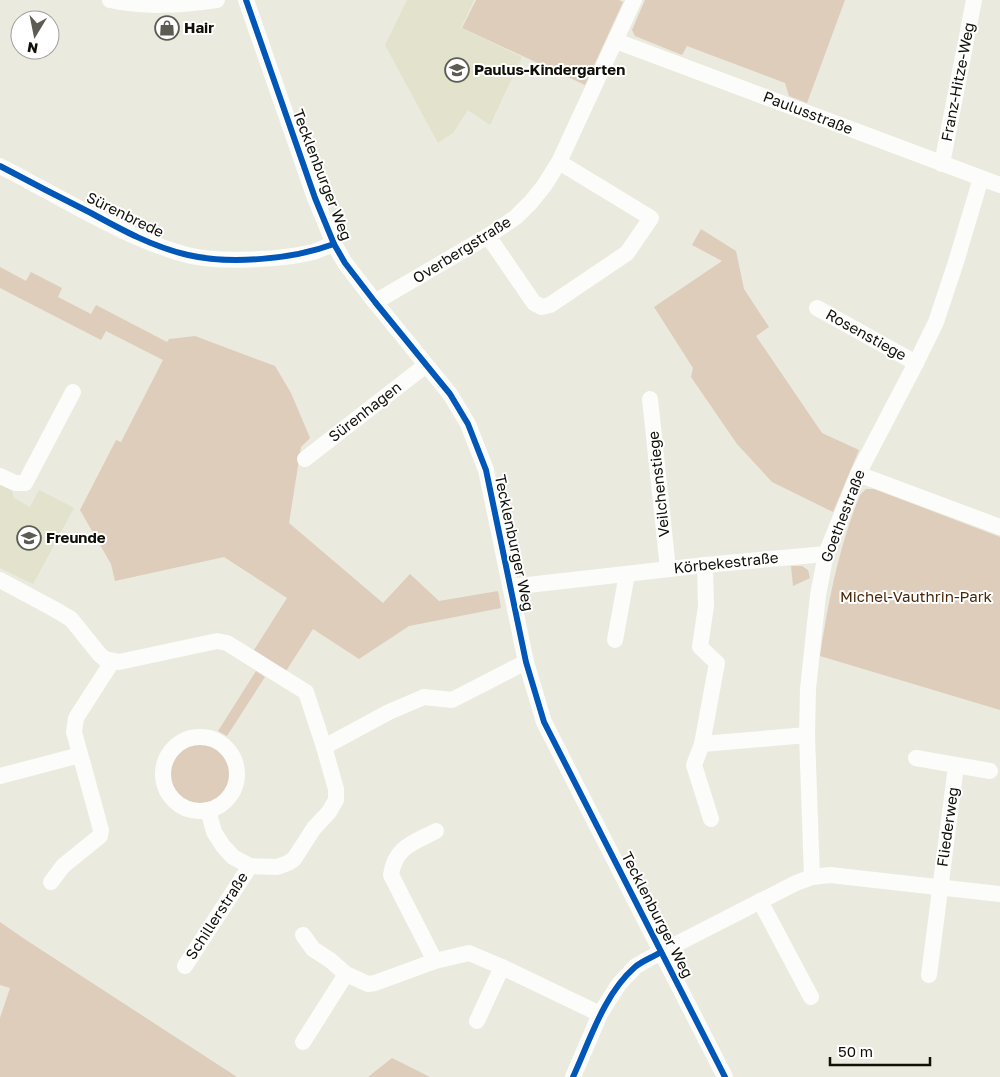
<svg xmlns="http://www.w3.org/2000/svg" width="1000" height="1077" font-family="'Golos Text',sans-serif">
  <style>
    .built { fill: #e2e2cd }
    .green { fill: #decdbb }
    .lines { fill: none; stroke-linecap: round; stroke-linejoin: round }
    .minor { stroke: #fcfcfa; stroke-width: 16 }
    .cycleway-casing { stroke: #fff; stroke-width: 9 }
    .cycleway { stroke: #0057b8; stroke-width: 6 }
    .labels { text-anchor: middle; stroke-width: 4; stroke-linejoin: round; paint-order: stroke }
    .poi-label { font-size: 15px; font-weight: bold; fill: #101009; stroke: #fff; text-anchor: start }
    .street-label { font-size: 15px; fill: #101009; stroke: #fff }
    .park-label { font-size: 15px; fill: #492708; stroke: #fff }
  </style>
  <rect width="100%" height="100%" fill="#eaeade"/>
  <g class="built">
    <polygon points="407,0 474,0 461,28 522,57 490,125 468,110 453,133 438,143 385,45"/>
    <polygon points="0,483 11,488 14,498 30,507 39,490 74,508 33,584 0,568"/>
  </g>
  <g class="green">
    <polygon points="476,0 619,0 623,2 585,85 462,28"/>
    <polygon points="645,0 845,0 807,103 789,96 785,83 687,46 682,55 635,36 632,30"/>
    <polygon points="701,229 736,251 744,289 769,327 756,336 822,433 859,450 833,512 772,482 737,444 691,377 693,368 654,307 722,261 692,245"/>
    <polygon points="0,267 26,281 31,272 62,288 58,297 91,314 96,305 167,342 169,339 195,336 275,366 291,393 310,438 301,447 289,523 383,603 410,574 439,601 498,591 501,608 409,626 359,659 313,629 286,671 254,650 287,598 224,557 115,581 111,564 80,510 116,440 121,442 163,360 106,331 101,340 0,288"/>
    <path d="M866 489H874L1000 537V710L820 656C828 601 839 547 860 495Z"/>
    <polygon points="791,566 802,566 808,570 810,578 793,586"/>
    <polygon points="256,671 265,677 227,736 218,731"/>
    <circle cx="200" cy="773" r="30"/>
    <polygon points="0,922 26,940 237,1077 0,1077 0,1018 10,988 0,985"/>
    <polygon points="392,1058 430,1077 368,1077"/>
  </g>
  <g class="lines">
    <g class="minor">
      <path d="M110 0C146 8 181 5 217 0"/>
      <polyline points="246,0 315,198 334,244 345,263 375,302 450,394 468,424 486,470 526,662 544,722 725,1077"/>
      <polyline points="616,41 1000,185"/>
      <polyline points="942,164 974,0"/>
      <polyline points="0,166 25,179"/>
      <path d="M28 181C80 208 131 240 187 255 219 263 281 260 313 252 320 250 327 246 334 244"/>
      <polyline points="488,236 534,303 542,307 550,305 627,253 651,218 559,162"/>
      <polyline points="375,302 488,236 516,217 531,202 544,186 559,162 634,0"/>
      <polyline points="817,308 916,363"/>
      <polyline points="650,399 668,569"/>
      <polyline points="305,459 426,365"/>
      <polyline points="858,474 1000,527"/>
      <polyline points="0,476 15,483 25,483 73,392"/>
      <polyline points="705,565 706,606 700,647 717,663 702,744 694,765 711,819"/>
      <polyline points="0,580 54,609 71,619 100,655 105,659 119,662 217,641 227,643 306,692 324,747 336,789 336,800 329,812 314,828 294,859 288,863 277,867 250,866 233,857 223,846 214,832 208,810"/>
      <polyline points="510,587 705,565 826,554"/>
      <polyline points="615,640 627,574"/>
      <circle cx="200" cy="774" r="37"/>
      <polyline points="702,744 807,735"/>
      <polyline points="324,747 389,712 424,697 452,700 526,662"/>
      <polyline points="916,758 990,771"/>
      <polyline points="0,776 80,755"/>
      <polyline points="812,877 807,735 808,689 818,595 826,554 858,474 916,363 936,322 956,262 981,178"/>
      <polyline points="51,882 63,866 100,836 101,830 74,732 76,718 112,662"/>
      <polyline points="760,901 811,997"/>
      <polyline points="303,935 313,949 330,960 346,974 368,984 375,983 435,961 469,953 502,967 600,1014"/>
      <path d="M435 961 391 875C395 847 413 843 436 831"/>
      <polyline points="185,966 250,866"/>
      <polyline points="929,975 956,766"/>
      <polyline points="477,1021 502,967"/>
      <polyline points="303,1042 346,974"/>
      <polyline points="573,1077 600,1014 619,984 636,966 661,952 796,883 812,877 830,875 1000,894"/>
    </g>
    <g class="cycleway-casing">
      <g id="cycleway">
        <polyline points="246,0 315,198 334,244 345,263 375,302 450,394 468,424 486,470 526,662 544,722 725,1077"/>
        <path d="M0 166C30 182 61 198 91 213 122 230 153 247 188 255 231 265 293 259 334 244"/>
        <path d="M573 1077C590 1040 604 994 635 967 642 961 653 957 661 952"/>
      </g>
    </g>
    <use href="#cycleway" class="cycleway"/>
  </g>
  <defs>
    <g id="shop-ring" transform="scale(1.25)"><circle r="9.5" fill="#fff" stroke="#5c5c54" stroke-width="1.5"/><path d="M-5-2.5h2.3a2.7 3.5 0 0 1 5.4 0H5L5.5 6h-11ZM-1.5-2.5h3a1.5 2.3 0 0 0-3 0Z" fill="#5c5c54"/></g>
    <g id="school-ring" transform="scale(1.25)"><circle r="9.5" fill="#fff" stroke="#5c5c54" stroke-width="1.5"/><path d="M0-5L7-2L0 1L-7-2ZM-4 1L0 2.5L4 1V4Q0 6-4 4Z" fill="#5c5c54"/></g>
  </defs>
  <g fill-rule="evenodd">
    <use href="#shop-ring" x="167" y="28"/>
    <use href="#school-ring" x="457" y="70"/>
    <use href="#school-ring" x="29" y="538"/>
  </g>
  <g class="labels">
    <g class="poi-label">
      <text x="184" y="33">Hair</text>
      <text x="474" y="75">Paulus-Kindergarten</text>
      <text x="46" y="543">Freunde</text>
    </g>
    <g class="street-label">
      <text transform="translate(958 82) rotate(-79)" y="5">Franz-Hitze-Weg</text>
      <text transform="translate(808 113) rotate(21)" y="5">Paulusstraße</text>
      <text transform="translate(322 175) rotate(69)" y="5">Tecklenburger Weg</text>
      <text transform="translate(125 215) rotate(26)" y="5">Sürenbrede</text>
      <text transform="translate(462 250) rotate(-32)" y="5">Overbergstraße</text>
      <text transform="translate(866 335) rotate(29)" y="5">Rosenstiege</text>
      <text transform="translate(365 412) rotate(-38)" y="5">Sürenhagen</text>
      <text transform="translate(659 484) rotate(-96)" y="5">Veilchenstiege</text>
      <text transform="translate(843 516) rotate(-69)" y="5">Goethestraße</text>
      <text transform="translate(514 543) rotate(78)" y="5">Tecklenburger Weg</text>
      <text transform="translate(726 563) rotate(-6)" y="5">Körbekestraße</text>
      <text transform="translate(948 827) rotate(-82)" y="5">Fliederweg</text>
      <text transform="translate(657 915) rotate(63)" y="5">Tecklenburger Weg</text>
      <text transform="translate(217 916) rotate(-57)" y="5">Schillerstraße</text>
    </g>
    <g class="park-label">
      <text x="916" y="602">Michel-Vauthrin-Park</text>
    </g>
  </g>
  <g transform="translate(35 35) rotate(190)"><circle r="24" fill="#ffffff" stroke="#9f9f9d"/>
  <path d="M0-4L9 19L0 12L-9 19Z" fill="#5c5c54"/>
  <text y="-8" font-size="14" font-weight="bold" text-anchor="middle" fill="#101009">N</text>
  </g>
  <path d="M830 1057v8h100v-8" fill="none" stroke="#101009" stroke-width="2.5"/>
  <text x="838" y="1057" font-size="15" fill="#101009" stroke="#ffffff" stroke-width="4" paint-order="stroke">50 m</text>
</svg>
